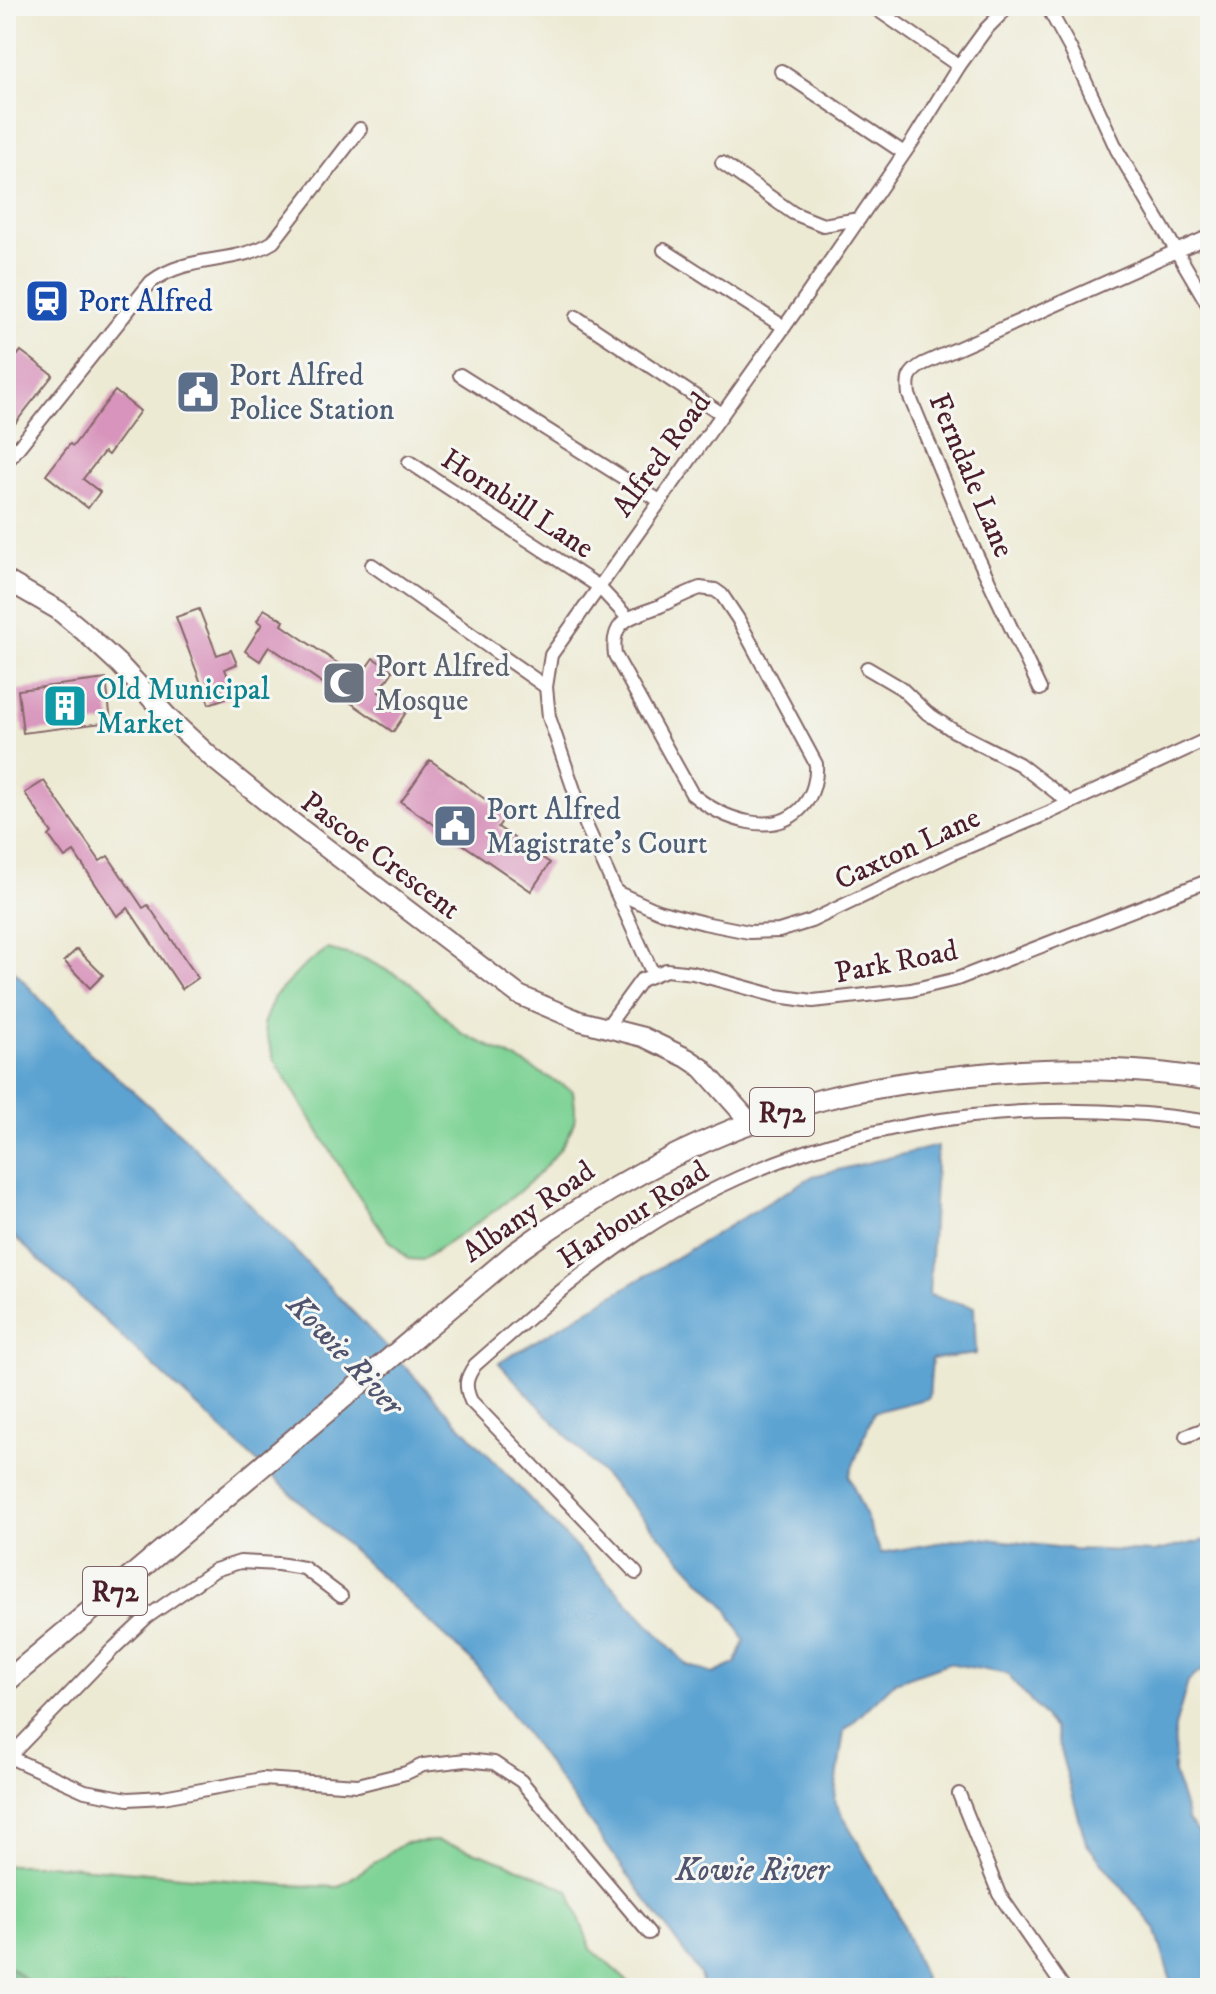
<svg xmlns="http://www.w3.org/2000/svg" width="1216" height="1994" font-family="'IM FELL DW Pica',serif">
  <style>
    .green { fill: #7fd396; stroke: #647960; stroke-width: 2 }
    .forest { fill: #67b57f; stroke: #586a55; stroke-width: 2 }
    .water { fill: #5ca3d2; stroke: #53617e; stroke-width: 2 }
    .building { fill: #d894bc }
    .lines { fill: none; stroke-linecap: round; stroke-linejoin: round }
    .street-casing { stroke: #836666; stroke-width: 16 }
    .secondary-casing { stroke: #836666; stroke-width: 22 }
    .primary-casing { stroke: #836666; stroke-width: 24 }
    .street { stroke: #fff; stroke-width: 12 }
    .secondary { stroke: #fff; stroke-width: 18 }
    .primary { stroke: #fff; stroke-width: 20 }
    .labels { text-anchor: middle; stroke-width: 6; stroke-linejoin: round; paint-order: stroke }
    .shield { fill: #f6f6f2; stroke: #7e6067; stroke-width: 2 }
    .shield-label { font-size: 28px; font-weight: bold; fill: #4a1f2b }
    .transit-label { font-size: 30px; fill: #164399; stroke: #f6f6f2; text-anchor: start }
    .service-label { font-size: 30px; fill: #4e5e75; stroke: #f6f6f2; text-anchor: start }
    .street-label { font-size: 30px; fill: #4a1f2b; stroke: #f6f6f2 }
    .worship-label { font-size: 30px; fill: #5b616d; stroke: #f6f6f2; text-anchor: start }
    .culture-label { font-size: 30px; fill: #0d838f; stroke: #f6f6f2; text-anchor: start }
    .water-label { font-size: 32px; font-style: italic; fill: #51546e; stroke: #f6f6f2 }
  </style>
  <rect width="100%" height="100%" fill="#f6f6f2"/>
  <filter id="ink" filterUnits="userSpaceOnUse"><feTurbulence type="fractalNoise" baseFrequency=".0125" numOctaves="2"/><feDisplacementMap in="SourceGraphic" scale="16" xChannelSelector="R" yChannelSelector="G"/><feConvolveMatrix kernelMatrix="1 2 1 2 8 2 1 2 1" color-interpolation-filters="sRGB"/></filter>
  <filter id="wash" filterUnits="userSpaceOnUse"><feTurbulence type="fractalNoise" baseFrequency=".006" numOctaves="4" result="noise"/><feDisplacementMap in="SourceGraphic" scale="32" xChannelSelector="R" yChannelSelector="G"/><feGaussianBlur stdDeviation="1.8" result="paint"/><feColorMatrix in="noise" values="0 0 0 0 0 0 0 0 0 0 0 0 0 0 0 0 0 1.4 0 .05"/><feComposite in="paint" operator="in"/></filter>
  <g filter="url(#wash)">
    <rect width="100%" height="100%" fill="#edead4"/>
    <g class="green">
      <path d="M327 949 363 958 410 982 461 1033 518 1060 573 1091C574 1101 577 1113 574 1122 556 1177 468 1229 422 1260L408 1259 388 1239 357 1194 274 1059 263 1024 274 997 303 967Z"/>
      <path d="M436 1841C484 1852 526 1869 569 1891L591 1949 635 1988H37L6 1964V1865H56L284 1885 338 1887 404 1843Z"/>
    </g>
    <polygon class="forest" points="6,1964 37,1988 6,1988"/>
    <polygon class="water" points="6,962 89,1052 184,1137 301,1257 687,1665 713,1674 735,1664 745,1641 726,1607 499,1363 813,1176 937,1146 929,1295 974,1307 976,1354 932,1359 929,1398 874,1412 849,1476 881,1553 971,1537 1073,1549 1153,1552 1210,1539 1210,1664 1188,1681 1175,1727 1174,1773 1188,1820 1210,1848 1210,1988 1173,1988 1155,1928 1086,1843 1054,1728 1007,1674 948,1663 895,1682 844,1731 834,1800 897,1912 928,1988 704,1988 700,1974 475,1664 6,1229"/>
    <g id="blocks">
      <g class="building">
        <polygon points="21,351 53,375 6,435 6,370"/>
        <polygon points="115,391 140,411 108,455 104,452 83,479 100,492 88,508 46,475 70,444 73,446"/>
        <polygon points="199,609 217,655 231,650 237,664 225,669 235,695 209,704 176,617"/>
        <polygon points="264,609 284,621 282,625 359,678 373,658 393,671 379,692 407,711 393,732 269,646 260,661 245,651 262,624 257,621"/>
        <polygon points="106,679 111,722 23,733 18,690"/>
        <polygon points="430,760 489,802 492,799 509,811 498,827 550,863 531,891 401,802"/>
        <polygon points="44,781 100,861 108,856 143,908 148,905 198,978 182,989 128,908 117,916 74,852 65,858 49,836 52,833 25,793"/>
        <polygon points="77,949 103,975 90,988 64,961"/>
      </g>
    </g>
  </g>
  <g filter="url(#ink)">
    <use href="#blocks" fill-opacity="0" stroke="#836666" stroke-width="2"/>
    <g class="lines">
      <g class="street-casing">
        <g id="street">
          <polyline points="872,6 959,66"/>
          <polyline points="1047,6 1070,48 1117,150 1210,308"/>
          <polyline points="781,71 904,153"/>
          <polyline points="722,163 793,213 823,225 859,219"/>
          <polyline points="664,250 784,327"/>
          <polyline points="576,317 722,414"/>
          <polyline points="460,375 660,501"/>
          <polyline points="409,462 598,586 627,617"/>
          <path d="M6 463 151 282C190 253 233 266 273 242L360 129"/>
          <polyline points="372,565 546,687"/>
          <path d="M700 588 715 590 722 595 738 619 816 764C817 778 813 794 804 805 775 840 722 819 692 794L615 655C610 618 633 617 660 606 673 600 686 593 700 588Z"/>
          <polyline points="867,668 901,688 927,713 954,731 1019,764 1070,803"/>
          <path d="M1040 689 964 528 909 395C907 379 908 373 923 364L1210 236"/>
          <polyline points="616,892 658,911 704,923 749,932 779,931 811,921 953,853 1046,814 1210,738"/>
          <polyline points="653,974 586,825 549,717 546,687 551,655 802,302 912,142 959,66 986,29 1009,6"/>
          <polyline points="606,1028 641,980 666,970 693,973 777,996 813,1001 911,990 957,979 1210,880"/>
          <polyline points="1186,1436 1210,1427"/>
          <path d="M636 1573 471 1401C464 1385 466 1378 475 1365 528 1318 582 1271 640 1232 808 1121 1015 1092 1210 1122"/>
          <polyline points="9,1757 85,1791 128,1799 163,1797 262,1779 358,1785 406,1773 423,1765 466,1760 494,1763 521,1781 649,1933"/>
          <polyline points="6,1760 114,1648 147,1617 215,1570 240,1562 278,1564 304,1568 341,1596"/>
          <polyline points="959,1794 999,1894 1064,1988"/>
        </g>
      </g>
      <g class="secondary-casing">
        <polyline id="secondary" points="6,580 58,610 82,630 120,665 170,719 211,757 270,805 519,995 580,1021 643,1037 687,1058 702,1068 751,1123"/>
      </g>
      <g class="primary-casing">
        <path id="primary" d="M6 1682 515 1253C608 1185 712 1129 824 1099 879 1085 935 1078 992 1073 1064 1067 1138 1067 1210 1080"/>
      </g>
      <use href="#street" class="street"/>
      <use href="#secondary" class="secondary"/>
      <use href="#primary" class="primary"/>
    </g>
  </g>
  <defs>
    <g id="station-square" transform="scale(2.3)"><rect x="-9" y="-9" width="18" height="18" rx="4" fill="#1a4fb4" stroke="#f6f6f2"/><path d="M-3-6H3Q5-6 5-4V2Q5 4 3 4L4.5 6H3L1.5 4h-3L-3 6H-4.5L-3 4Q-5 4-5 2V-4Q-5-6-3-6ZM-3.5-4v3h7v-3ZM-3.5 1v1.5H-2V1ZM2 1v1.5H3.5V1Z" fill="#fff"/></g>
    <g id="civic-square" transform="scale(2.3)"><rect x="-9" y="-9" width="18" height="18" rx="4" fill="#5c6f8a" stroke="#f6f6f2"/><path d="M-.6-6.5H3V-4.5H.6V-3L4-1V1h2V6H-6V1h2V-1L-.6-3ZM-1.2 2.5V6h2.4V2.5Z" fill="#fff"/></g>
    <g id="mosque-square" transform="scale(2.3)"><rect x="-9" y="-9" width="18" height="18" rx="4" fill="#6b7280" stroke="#f6f6f2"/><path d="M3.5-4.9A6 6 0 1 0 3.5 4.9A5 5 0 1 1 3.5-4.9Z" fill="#fff"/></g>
    <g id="building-square" transform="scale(2.3)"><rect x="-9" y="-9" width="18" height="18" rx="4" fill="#0f9aa8" stroke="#f6f6f2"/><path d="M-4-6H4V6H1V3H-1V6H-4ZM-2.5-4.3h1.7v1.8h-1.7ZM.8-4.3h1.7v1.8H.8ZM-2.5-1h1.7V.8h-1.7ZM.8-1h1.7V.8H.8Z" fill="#fff"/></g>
  </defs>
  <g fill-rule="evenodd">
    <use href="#station-square" x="47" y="301"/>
    <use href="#civic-square" x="198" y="392"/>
    <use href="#mosque-square" x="344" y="683"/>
    <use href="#building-square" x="65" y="706"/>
    <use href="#civic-square" x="455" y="826"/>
  </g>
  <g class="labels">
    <g class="shield">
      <rect x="750" y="1088" width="64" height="48" rx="6"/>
      <rect x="83" y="1567" width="64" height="48" rx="6"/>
    </g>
    <g class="shield-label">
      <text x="782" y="1122">R72</text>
      <text x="115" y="1601">R72</text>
    </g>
    <g class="transit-label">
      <text x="78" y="311">Port Alfred</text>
    </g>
    <g class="service-label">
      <text x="229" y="385">Port Alfred<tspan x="229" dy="34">Police Station</tspan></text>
      <text x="486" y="819">Port Alfred<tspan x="486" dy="34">Magistrate's Court</tspan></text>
    </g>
    <g class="street-label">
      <text transform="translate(661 454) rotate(-54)" y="10">Alfred Road</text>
      <text transform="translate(972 475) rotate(67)" y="10">Ferndale Lane</text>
      <text transform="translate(518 503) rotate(33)" y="10">Hornbill Lane</text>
      <text transform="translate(907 848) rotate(-25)" y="10">Caxton Lane</text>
      <text transform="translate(381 855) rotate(37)" y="10">Pascoe Crescent</text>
      <text transform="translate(896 961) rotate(-11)" y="10">Park Road</text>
      <text transform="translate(528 1211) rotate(-35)" y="10">Albany Road</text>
      <text transform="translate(633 1214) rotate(-33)" y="10">Harbour Road</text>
    </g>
    <g class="worship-label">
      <text x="375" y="676">Port Alfred<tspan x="375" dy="34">Mosque</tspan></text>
    </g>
    <g class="culture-label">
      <text x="96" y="699">Old Municipal<tspan x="96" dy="34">Market</tspan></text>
    </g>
    <g class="water-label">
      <text transform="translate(346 1354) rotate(47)" y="11">Kowie River</text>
      <text x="752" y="1880">Kowie River</text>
    </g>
  </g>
  <rect width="1216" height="1994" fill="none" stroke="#f6f6f2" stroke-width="32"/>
</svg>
